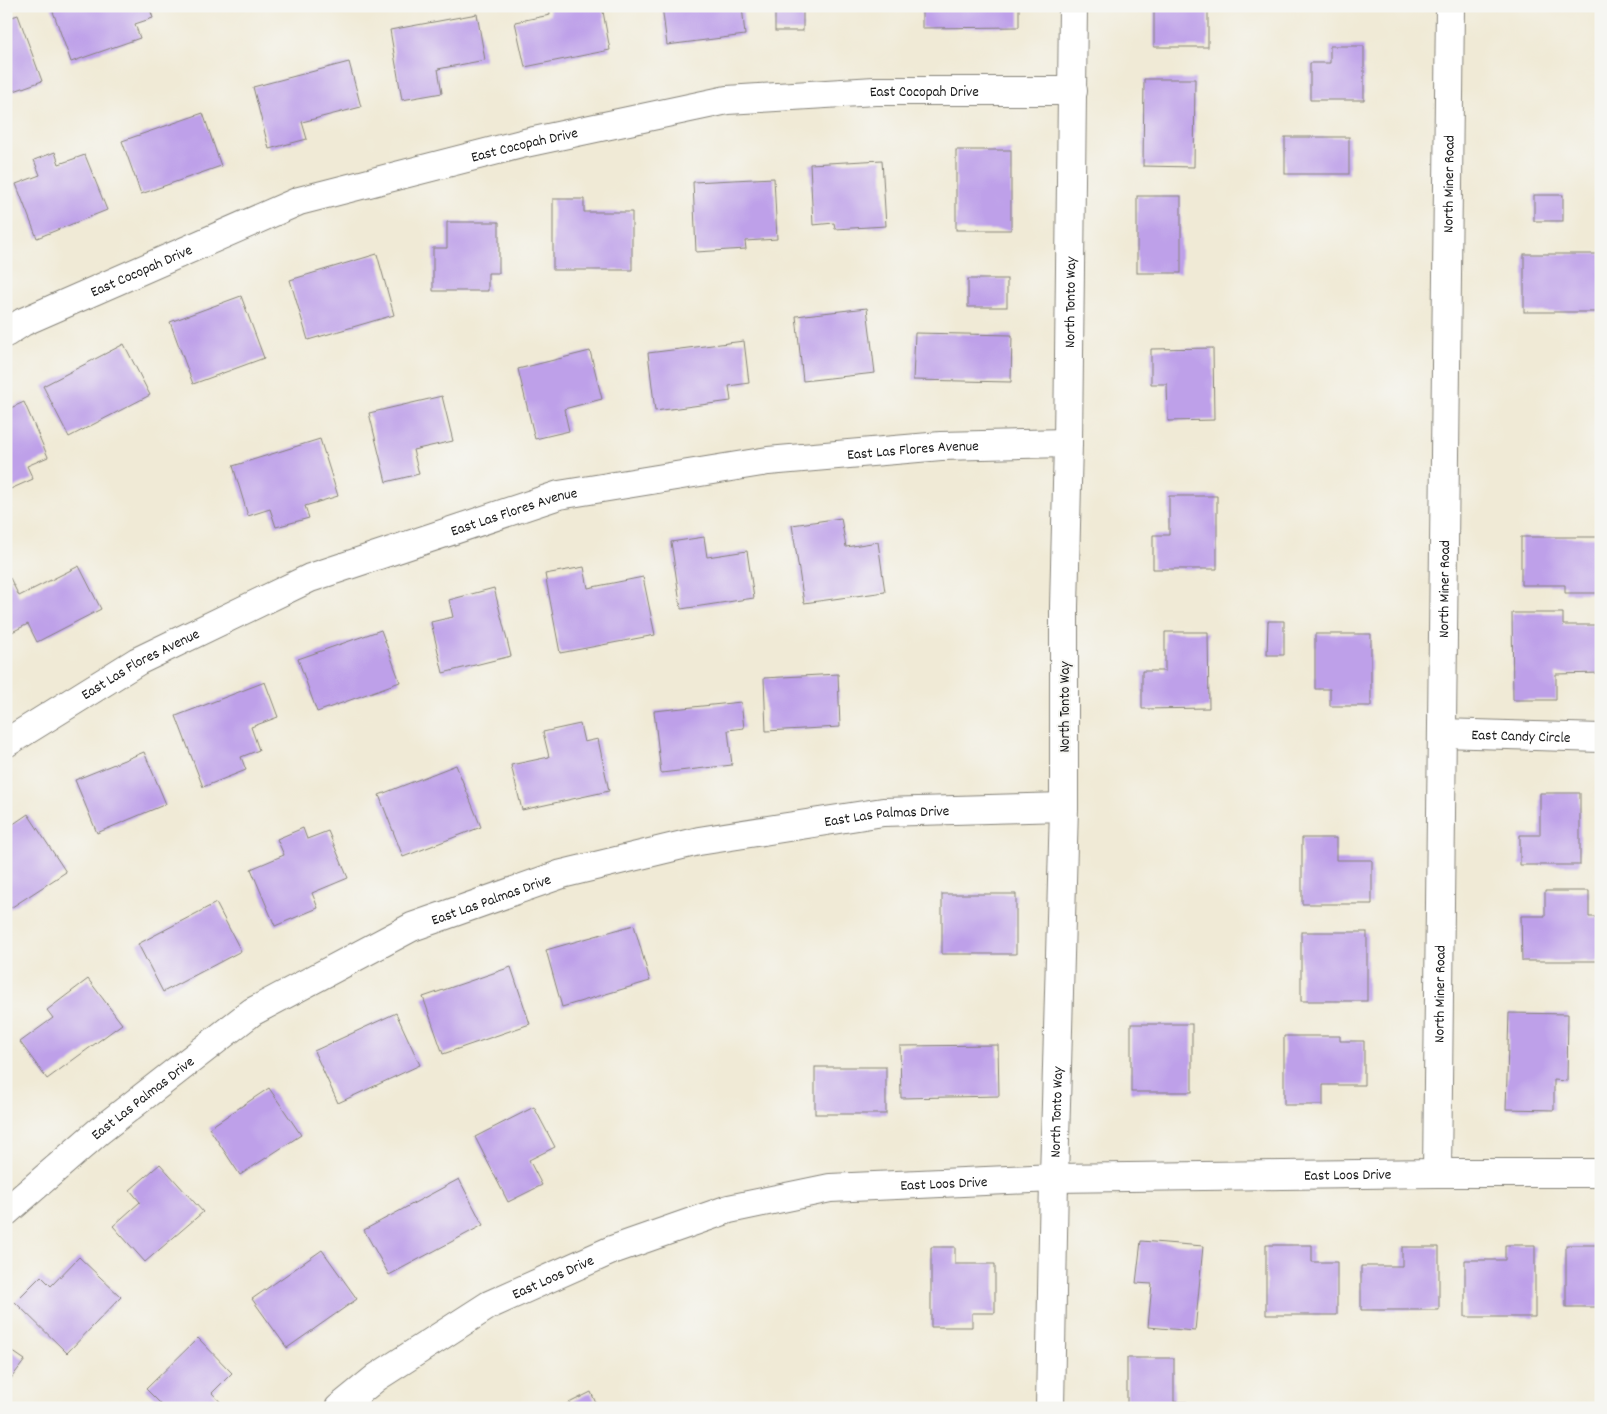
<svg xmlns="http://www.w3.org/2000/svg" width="1607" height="1414" font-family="Dekko,sans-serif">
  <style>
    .building { fill: #bea0e9 }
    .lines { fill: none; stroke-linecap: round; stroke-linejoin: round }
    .minor-casing { stroke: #868379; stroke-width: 30 }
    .minor { stroke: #fff; stroke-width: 28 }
    .labels { text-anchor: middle; stroke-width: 4; stroke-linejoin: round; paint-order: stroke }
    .street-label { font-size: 15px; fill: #1c1c1c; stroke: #f6f6f2 }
  </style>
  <rect width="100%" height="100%" fill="#f6f6f2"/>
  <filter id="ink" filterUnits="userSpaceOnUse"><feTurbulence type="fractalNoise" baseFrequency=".02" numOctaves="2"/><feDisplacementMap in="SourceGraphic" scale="10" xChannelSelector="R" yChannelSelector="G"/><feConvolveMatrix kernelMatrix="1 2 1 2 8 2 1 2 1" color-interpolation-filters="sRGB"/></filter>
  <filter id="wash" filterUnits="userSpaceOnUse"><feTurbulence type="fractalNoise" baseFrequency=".0096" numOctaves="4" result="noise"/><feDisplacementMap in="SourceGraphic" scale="20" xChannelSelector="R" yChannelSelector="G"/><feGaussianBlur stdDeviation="1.12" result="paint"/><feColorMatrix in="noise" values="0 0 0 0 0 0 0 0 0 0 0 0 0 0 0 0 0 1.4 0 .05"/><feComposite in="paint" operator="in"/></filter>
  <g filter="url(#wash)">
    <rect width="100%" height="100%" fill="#f0ead6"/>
    <g id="blocks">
      <g class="building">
        <polygon points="51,6 149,6 153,18 135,24 140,38 71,62"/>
        <polygon points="549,6 602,6 610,50 525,67 515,22 550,15"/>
        <polygon points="662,6 742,6 745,35 667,45"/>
        <rect x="775" y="6" width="28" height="25"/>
        <polygon points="922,6 1019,6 1019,27 922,28"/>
        <rect x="1154" y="6" width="54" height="41"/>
        <polygon points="477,14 485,60 438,69 442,93 402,100 390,30"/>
        <polygon points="18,15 42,81 6,94 6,19"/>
        <polygon points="1330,46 1364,46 1364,100 1310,100 1310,63 1330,63"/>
        <polygon points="349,62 361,107 302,122 307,139 269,149 253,87"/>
        <polygon points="1144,79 1195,79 1194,167 1143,166"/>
        <polygon points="203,113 221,166 141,194 122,141"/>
        <rect x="1285" y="137" width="64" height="37"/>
        <rect x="956" y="150" width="55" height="80"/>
        <polygon points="55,152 59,164 85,155 107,210 37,238 16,184 40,175 34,160"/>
        <polygon points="882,160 886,226 835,229 834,223 813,225 810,164"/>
        <polygon points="774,178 777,239 745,241 746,249 696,252 693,182"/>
        <rect x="1534" y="195" width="29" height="26"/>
        <rect x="1137" y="196" width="44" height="77"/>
        <polygon points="553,199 584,199 584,212 632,212 632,270 553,270"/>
        <polygon points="447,222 499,222 499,273 488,273 488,291 433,291 433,248 447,248"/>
        <polygon points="377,254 394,315 308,340 290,280"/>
        <rect x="1524" y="254" width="77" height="58"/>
        <rect x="968" y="279" width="39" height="28"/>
        <polygon points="241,296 264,358 193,384 170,322"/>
        <polygon points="867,308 875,373 803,381 796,316"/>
        <polygon points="915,333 1012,335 1011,382 913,380"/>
        <polygon points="744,341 749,383 729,386 731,401 655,411 648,353"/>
        <polygon points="124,344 150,395 69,437 43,386"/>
        <polygon points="1213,348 1214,420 1168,421 1167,384 1151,384 1151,349"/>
        <polygon points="590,351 602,399 564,409 569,431 535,439 518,369"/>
        <polygon points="442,396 453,441 413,450 419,474 386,482 369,413"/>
        <polygon points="24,402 48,457 27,466 33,479 6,491 6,410"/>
        <polygon points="320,439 338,496 305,506 309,518 276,527 270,509 248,516 233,466"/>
        <polygon points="1169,496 1217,496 1217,569 1153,569 1153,535 1169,535"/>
        <polygon points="841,518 846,547 878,542 885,592 804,603 792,525"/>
        <polygon points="704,537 707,557 747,551 754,598 681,609 671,542"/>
        <polygon points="1521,537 1601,537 1601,593 1565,593 1565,585 1521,585"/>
        <polygon points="79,566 101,609 37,642 28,624 6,635 6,580 10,578 19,596"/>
        <polygon points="584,567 588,588 643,577 655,635 560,653 545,574"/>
        <polygon points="494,588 511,656 443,673 431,622 453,617 449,600"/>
        <polygon points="1512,613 1563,613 1563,625 1601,625 1601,673 1556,674 1556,700 1513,700"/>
        <polygon points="1268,621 1284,621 1284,655 1267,655"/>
        <polygon points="381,630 400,682 317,712 298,659"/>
        <polygon points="1165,632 1208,632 1209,708 1142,709 1142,671 1165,671"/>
        <polygon points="1315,634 1371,634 1371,706 1330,706 1330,689 1315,689"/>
        <polygon points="838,674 840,727 766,731 764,678"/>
        <polygon points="265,682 278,717 251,727 259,750 241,757 246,770 203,787 176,716"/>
        <polygon points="741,702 744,728 728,730 732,765 661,773 654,711"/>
        <polygon points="580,724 584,742 598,739 609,791 522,810 511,765 549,757 543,732"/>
        <polygon points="144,752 166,804 97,833 75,780"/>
        <polygon points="456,765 481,827 403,857 379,795"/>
        <polygon points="1540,793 1580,793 1580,865 1520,865 1520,835 1540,835"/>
        <polygon points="28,814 66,872 6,911 6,829"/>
        <polygon points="303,828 307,839 328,831 348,878 312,893 318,908 275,926 251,869 284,855 277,839"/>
        <polygon points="1302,838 1336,838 1336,860 1372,860 1372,904 1302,904"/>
        <polygon points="1545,891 1589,891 1589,917 1601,917 1601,961 1522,961 1521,916 1545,916"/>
        <rect x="942" y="894" width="74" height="60"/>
        <polygon points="216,903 241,951 163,992 138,944"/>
        <polygon points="634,925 650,981 562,1007 546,950"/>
        <rect x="1301" y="932" width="66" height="69"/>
        <polygon points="511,967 530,1024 443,1054 423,997"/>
        <polygon points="88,979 122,1024 47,1079 20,1042 53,1018 47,1010"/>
        <polygon points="396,1013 420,1065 338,1103 314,1051"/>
        <polygon points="1509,1013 1568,1014 1567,1081 1554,1080 1554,1110 1506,1109"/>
        <rect x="1131" y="1024" width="61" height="68"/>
        <polygon points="1284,1036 1340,1036 1340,1041 1364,1041 1364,1085 1323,1085 1323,1105 1284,1105"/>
        <polygon points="998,1045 999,1096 901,1098 900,1046"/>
        <rect x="815" y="1067" width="71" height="47"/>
        <polygon points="269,1088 301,1135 240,1175 209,1128"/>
        <polygon points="534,1107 555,1147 529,1160 542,1185 508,1202 475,1137"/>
        <polygon points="160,1164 203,1212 145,1262 113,1226 140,1202 130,1190"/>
        <polygon points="459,1179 483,1225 389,1275 364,1230"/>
        <polygon points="1141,1241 1203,1246 1195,1331 1148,1327 1152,1284 1136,1283"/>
        <polygon points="1266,1245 1312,1245 1312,1262 1337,1262 1337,1315 1266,1315"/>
        <polygon points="1505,1245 1535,1245 1535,1317 1465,1317 1465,1260 1505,1260"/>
        <rect x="1566" y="1245" width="35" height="62"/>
        <polygon points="931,1247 955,1247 955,1264 995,1264 995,1313 972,1313 972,1327 931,1327"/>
        <polygon points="1402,1247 1439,1247 1439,1310 1361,1310 1361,1266 1402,1266"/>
        <polygon points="322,1250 357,1299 287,1348 252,1299"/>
        <polygon points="79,1257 121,1297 67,1353 15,1302 41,1276 51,1286"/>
        <polygon points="198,1338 232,1373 212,1393 226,1408 165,1408 146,1389"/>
        <polygon points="6,1347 25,1360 6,1385"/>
        <polygon points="1127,1358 1174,1358 1174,1402 1187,1402 1187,1408 1127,1408"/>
        <polygon points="591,1392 598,1408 559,1408"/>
      </g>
    </g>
  </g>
  <g filter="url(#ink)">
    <use href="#blocks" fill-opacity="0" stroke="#868379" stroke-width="1"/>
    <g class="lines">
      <g class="minor-casing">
        <g id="minor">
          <path id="s1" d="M6 333 23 322 299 201 525 143 727 100 875 91H1073"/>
          <path id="s2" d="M1442 733 1601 738"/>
          <path id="s3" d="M6 743 138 661 310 578 559 495 768 461 941 446 1068 443"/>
          <path id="s4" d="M1437 1173 1450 6"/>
          <path id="s5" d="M6 1212 98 1132 252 1012 412 927 562 874 699 841 883 812 1064 807"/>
          <path id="s6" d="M339 1408 377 1377 489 1305 612 1250 729 1209 830 1188 1054 1178 1437 1173H1601"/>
          <path id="s7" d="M1050 1408 1054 1178 1064 807V607L1068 443 1073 6"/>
        </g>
      </g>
      <use href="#minor" class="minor"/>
    </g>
  </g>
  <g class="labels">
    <g class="street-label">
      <text dy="5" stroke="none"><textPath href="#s1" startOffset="959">East Cocopah Drive</textPath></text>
      <text dy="5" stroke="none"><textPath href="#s1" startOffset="554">East Cocopah Drive</textPath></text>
      <text dy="5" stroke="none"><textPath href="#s4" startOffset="989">North Miner Road</textPath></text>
      <text dy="5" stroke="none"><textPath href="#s1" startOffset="149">East Cocopah Drive</textPath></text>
      <text dy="5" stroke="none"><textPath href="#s7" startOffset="1106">North Tonto Way</textPath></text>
      <text dy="5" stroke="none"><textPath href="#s3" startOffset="966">East Las Flores Avenue</textPath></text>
      <text dy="5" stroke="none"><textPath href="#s3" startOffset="561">East Las Flores Avenue</textPath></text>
      <text dy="5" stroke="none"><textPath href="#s4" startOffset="584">North Miner Road</textPath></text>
      <text dy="5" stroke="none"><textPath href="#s3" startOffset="156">East Las Flores Avenue</textPath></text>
      <text transform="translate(1064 707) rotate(-90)" y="5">North Tonto Way</text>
      <text dy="5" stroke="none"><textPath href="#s2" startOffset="79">East Candy Circle</textPath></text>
      <text dy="5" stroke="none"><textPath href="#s5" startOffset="988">East Las Palmas Drive</textPath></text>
      <text dy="5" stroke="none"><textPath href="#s5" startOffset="582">East Las Palmas Drive</textPath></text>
      <text dy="5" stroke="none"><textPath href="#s4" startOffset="179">North Miner Road</textPath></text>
      <text dy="5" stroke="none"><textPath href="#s5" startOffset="178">East Las Palmas Drive</textPath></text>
      <text dy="5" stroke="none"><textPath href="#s7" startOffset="296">North Tonto Way</textPath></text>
      <text dy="5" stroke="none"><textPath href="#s6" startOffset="1062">East Loos Drive</textPath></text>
      <text dy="5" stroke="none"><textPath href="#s6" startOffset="658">East Loos Drive</textPath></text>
      <text dy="5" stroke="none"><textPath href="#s6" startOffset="252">East Loos Drive</textPath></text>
    </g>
  </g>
  <rect width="1607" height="1414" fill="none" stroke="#f6f6f2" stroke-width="25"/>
</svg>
